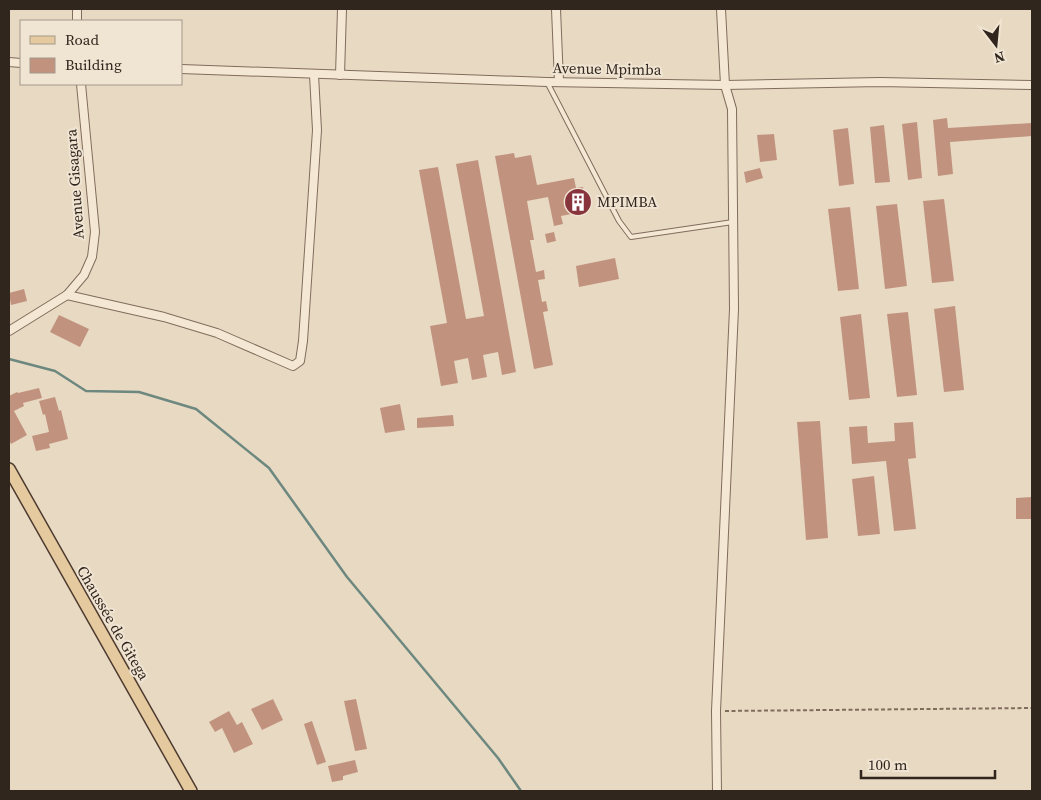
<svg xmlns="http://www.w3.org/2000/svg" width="1041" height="800" font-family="'Source Serif 4',serif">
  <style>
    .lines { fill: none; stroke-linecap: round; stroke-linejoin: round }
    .stream { stroke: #6d887f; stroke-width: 2.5 }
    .building { fill: #c1937e }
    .lane-casing { stroke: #806c5c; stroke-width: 6 }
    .street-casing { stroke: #806c5c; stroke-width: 10 }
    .primary-casing { stroke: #4e3b30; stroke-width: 14 }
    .path { stroke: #806c5c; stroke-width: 2; stroke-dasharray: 4 2.5; stroke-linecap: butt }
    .lane { stroke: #f4e8d5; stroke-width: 4 }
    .street { stroke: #f4e8d5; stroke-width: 8 }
    .primary { stroke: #e6ca9f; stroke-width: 11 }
    .labels { text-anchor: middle; stroke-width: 4; stroke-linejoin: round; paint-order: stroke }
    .street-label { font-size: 15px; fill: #31261e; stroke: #f0e4d2 }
    .poi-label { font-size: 15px; fill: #31261e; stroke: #f0e4d2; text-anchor: start }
  </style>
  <rect width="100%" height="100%" fill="#e8d9c3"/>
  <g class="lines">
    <polyline class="stream" points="9,359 55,371 86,391 139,392 196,409 269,468 347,577 498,758 521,791"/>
  </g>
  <g class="building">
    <polygon points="947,118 948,128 1032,123 1032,136 950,142 953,174 938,176 933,120"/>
    <polygon points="917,122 922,178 908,180 902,124"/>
    <polygon points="884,125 890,182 875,183 870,127"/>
    <polygon points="848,128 854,184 839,186 833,130"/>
    <polygon points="774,134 777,160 760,162 757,135"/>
    <polygon points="514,153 515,158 531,155 537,185 574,178 576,188 583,187 587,211 561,216 563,224 554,226 548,197 527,201 534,240 530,240 536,272 544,270 545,279 538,280 542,302 546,301 548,311 543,312 553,365 534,369 495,156"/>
    <polygon points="478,160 516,372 502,375 498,352 483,355 487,377 472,380 468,358 454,361 458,383 441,386 430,326 447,323 419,170 438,167 466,319 484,316 456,164"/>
    <polygon points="760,168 763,178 746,183 744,172"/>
    <polygon points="944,199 954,281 932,283 923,201"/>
    <polygon points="897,204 907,286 885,289 876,206"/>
    <polygon points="850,207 859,289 838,291 828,209"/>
    <polygon points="554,232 556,241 547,243 545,234"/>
    <polygon points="615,258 619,279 579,287 576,266"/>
    <polygon points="24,289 27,301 11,305 9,293"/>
    <polygon points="955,306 964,390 944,392 934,309"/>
    <polygon points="908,312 917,395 897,397 887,314"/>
    <polygon points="861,314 870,398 849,400 840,317"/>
    <polygon points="59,315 89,329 80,347 50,332"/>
    <polygon points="39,388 42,398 23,403 24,406 14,411 27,435 11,444 9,440 9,396 17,392 18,393"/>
    <polygon points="55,397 59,411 61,410 68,439 49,444 50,448 36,451 32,436 49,432 45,414 43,415 39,401"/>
    <polygon points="400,404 405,430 385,433 380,408"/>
    <polygon points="453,415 454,426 417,428 417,418"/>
    <polygon points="820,421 828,538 806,540 797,422"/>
    <polygon points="913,422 916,458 908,459 916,529 894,531 886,461 852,464 849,427 867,426 868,443 895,441 894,423"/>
    <polygon points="874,476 880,534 858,536 852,479"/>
    <polygon points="1032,497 1032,519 1016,519 1016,498"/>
    <polygon points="273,699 283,720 262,730 251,709"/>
    <polygon points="356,699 367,749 355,751 344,701"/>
    <polygon points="229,711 237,725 242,722 253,744 234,753 222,728 215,732 209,722"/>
    <polygon points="312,721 326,762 317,765 304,724"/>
    <polygon points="355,760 358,772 343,776 343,780 332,782 328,766"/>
  </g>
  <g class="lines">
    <g class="lane-casing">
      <polyline id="lane" points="547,82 619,221 631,237 733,222"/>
    </g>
    <g class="street-casing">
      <g id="street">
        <polyline points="77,9 77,21"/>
        <polyline points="556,9 559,82"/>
        <polyline points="9,62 21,63"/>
        <polyline points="181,69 547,82 725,85 880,82 1032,85"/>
        <polyline points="340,75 342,9"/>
        <polyline points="67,295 164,317 217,333 293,366 300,361 303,341 317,130 314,75"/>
        <polyline points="9,331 67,295 84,275 92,257 95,232 81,84"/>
        <polyline points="717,791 716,711 734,309 732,109 725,85 721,9"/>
      </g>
    </g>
    <g class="primary-casing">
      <polyline id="primary" points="9,469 191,791"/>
    </g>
    <polyline class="path" points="725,711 1032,708"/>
    <use href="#lane" class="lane"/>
    <use href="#street" class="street"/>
    <use href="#primary" class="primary"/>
  </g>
  <defs>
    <g id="building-disc" transform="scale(1.4375)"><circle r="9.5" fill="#87343c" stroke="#f0e4d2"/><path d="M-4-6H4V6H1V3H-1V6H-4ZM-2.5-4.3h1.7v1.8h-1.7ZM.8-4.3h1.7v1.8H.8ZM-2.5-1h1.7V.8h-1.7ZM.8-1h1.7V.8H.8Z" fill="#fff"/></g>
  </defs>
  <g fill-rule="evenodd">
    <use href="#building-disc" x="578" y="202"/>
  </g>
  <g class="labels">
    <g class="street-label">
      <text transform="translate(607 69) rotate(1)" y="5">Avenue Mpimba</text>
      <text transform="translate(75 184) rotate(-94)" y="5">Avenue Gisagara</text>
      <text transform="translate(113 623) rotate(60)" y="5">Chaussée de Gitega</text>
    </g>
    <g class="poi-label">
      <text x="597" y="207">MPIMBA</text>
    </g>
  </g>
  <rect width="1041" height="800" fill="none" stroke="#31261e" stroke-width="20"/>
  <rect x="20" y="20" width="162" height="65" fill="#f0e4d2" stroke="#a4988a"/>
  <rect x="30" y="36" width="25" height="8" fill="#e6ca9f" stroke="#a4988a"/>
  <text x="65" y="45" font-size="15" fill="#31261e">Road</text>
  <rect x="30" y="58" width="25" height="15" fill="#c1937e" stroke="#a4988a"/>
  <text x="65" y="70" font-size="15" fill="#31261e">Building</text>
  <g transform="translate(996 45) rotate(164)" stroke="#f0e4d2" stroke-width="4" paint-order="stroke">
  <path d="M0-4L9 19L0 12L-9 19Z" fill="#31261e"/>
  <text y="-8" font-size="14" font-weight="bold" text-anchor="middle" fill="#31261e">N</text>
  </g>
  <path d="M861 770v8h134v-8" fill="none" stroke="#31261e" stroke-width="2.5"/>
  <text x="868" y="770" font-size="15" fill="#31261e" stroke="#f0e4d2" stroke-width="4" paint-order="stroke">100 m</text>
</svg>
